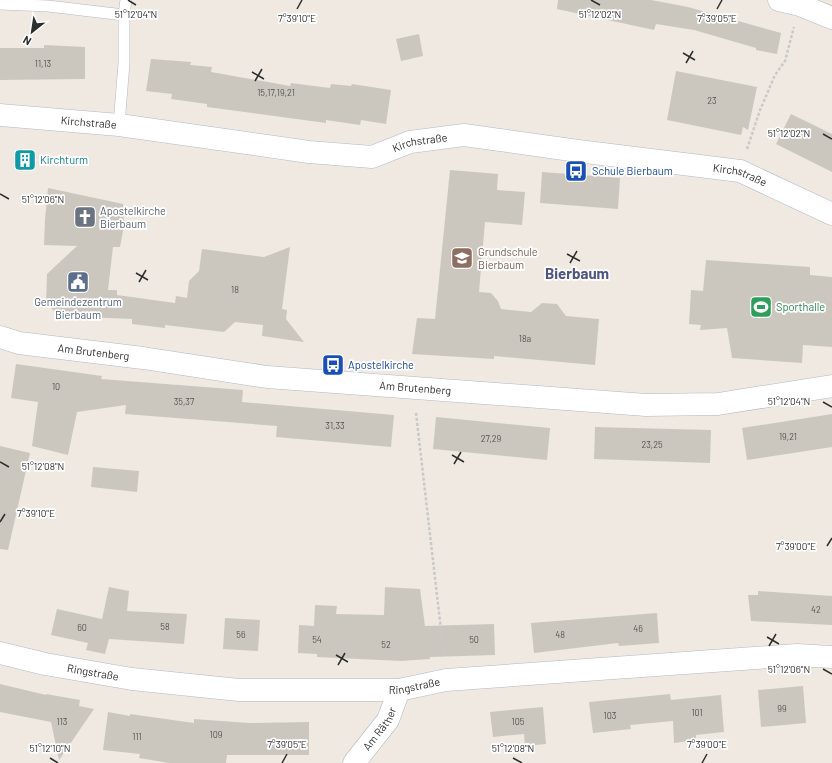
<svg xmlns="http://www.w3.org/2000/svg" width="832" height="763" font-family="Barlow,sans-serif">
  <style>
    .building { fill: #cbc7bf }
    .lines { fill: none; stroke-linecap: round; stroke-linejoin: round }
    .service-casing { stroke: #b4b7c1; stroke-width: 12 }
    .minor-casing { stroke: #b4b7c1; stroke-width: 23 }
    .path { stroke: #c9c9c9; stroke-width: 2.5; stroke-dasharray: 3 2; stroke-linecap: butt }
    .service { stroke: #fff; stroke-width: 11 }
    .minor { stroke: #fff; stroke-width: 22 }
    .ticks { fill: none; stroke: #2e2e2e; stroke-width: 1.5 }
    .labels { text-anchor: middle; stroke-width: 3.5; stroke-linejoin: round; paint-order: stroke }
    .number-label { font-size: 9px; fill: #555452 }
    .street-label { font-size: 11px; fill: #2e2e2e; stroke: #fff }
    .culture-label { font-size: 11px; fill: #0d838f; stroke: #fff; text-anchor: start }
    .transit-label { font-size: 11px; fill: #164399; stroke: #fff; text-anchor: start }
    .worship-label { font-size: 11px; fill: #5b616d; stroke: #fff; text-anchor: start }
    .education-label { font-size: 11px; fill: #785e54; stroke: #fff; text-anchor: start }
    .service-label { font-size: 11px; fill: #4e5e75; stroke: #fff }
    .leisure-label { font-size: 11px; fill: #27864d; stroke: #fff; text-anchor: start }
    .district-label { font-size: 15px; font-weight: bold; fill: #4d5680; stroke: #fff }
    .ticks-label { font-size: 10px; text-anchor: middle; fill: #2e2e2e; stroke: #fff; stroke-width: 3.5; stroke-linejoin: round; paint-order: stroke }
  </style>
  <rect width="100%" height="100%" fill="#efe9e1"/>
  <g class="building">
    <polygon points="558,0 651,0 688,7 781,33 777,54 756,50 756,48 694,30 656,24 654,30 557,9"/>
    <polygon points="419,34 423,56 401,61 396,39"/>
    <polygon points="44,45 85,47 85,79 0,80 0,48 44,48"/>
    <polygon points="151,59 191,62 190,65 212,67 211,72 290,86 291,83 330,88 331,84 351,86 352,84 391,90 386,124 361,120 360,125 326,120 326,123 207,107 207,104 171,99 172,94 146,91"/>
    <polygon points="676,71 757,87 748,130 743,127 741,135 667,120"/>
    <polygon points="791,114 832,134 832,172 776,144"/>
    <polygon points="450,170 498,174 497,190 525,192 522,225 485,222 479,292 491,293 498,301 501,309 531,312 542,303 557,304 566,316 599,319 595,365 494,356 494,359 412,354 417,318 435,319"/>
    <polygon points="542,172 620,178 618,209 540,203"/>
    <polygon points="48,188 123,204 124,226 120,247 113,247 108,290 117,290 117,295 175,303 176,296 187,298 189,281 199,271 202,249 264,257 290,247 282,309 287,310 286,319 304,342 262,336 263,325 235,322 224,332 165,325 165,328 132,324 132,319 59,316 46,303 47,274 77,246 44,245 45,219"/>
    <polygon points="706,260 810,267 810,275 832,277 832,347 803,345 802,363 732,358 727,328 700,330 701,325 689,324 691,290 703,291"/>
    <polygon points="16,364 102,376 101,379 243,390 242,402 394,415 391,447 276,437 277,426 125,414 126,405 77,412 68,455 32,446 38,402 11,398"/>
    <polygon points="832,414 832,447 747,460 742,428"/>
    <polygon points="436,417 550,428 547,460 433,449"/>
    <polygon points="595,427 711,430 710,463 594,459"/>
    <polygon points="0,446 30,453 8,550 0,549"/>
    <polygon points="93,467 139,471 137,492 91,487"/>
    <polygon points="109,587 129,591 127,611 187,614 184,644 109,639 105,654 86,650 88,643 51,635 57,609 102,619"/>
    <polygon points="385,587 420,589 425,626 494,624 495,655 430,657 430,659 401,661 317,657 317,654 298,653 299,625 314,626 315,605 337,606 336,614 384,615"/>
    <polygon points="758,591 832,596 832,625 751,621 748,595 758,595"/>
    <polygon points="657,613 659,643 619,646 618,643 534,653 531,623"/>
    <polygon points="225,618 260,620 258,651 223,649"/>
    <polygon points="0,684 46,695 46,694 80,700 79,706 94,709 59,760 51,722 0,712"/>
    <polygon points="803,686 806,723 761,727 758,690"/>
    <polygon points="670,694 671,700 721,695 724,732 696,735 696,740 674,743 673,721 630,725 631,729 593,733 589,702"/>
    <polygon points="543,707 546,744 525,746 524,734 493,737 490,712"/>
    <polygon points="108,712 130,716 130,714 194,723 194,719 249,723 309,722 309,755 227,755 226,763 169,763 139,758 140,754 103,750"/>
  </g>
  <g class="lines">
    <g class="service-casing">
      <g id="service">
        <polyline points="0,4 48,6 124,15"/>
        <polyline points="119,125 124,63 124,15 126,0"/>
      </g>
    </g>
    <g class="minor-casing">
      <g id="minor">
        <polyline points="779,0 800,5 832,18"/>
        <path id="s1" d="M0 115 119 125 309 152 372 157 410 142 464 135 578 151 740 171 832 214"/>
        <path id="s2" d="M0 337 19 343 143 358 267 377 646 405 718 404 832 386"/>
        <path id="s3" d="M0 653 45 664 132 679 239 690H399L446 680 797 655 832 657"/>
        <path id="s4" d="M354 763 388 720 399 690"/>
      </g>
    </g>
    <g class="path">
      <polyline points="747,149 760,110 775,75 785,61 794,27"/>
      <polyline points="416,413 444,656"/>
    </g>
    <use href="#service" class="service"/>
    <use href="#minor" class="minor"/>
  </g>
  <path class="ticks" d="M128 0 136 5M591 0 600 5M297 9 302 0M717 9 722 0M683 53 695 60M686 63 693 51M252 72 264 79M255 81 262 69M823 134 832 139M0 194 9 199M567 254 580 261M570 263 577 251M136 273 148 280M139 282 146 270M823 402 832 407M452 455 464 462M0 462 9 467M454 464 461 452M0 522 5 514M827 546 832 538M767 637 779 644M769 646 776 634M336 655 348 662M338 665 345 653M823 669 832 674M50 758 58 763M513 758 522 763M282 763 287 754M702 763 707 754"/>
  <defs>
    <g id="building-square" transform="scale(1.15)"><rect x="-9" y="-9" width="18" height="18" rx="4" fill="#0f9aa8" stroke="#fff"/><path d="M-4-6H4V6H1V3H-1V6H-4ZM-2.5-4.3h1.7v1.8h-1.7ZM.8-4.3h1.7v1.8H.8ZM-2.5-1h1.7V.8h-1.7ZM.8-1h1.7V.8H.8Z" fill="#fff"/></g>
    <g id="bus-square" transform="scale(1.15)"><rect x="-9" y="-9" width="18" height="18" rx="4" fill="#1a4fb4" stroke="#fff"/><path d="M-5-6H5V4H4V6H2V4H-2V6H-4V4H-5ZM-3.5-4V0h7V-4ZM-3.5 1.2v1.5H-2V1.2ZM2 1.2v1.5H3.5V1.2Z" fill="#fff"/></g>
    <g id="church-square" transform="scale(1.15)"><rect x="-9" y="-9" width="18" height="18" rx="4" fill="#6b7280" stroke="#fff"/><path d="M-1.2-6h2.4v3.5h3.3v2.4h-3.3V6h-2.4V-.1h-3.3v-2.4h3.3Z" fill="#fff"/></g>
    <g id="school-square" transform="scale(1.15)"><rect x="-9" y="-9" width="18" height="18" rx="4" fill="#8d6e63" stroke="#fff"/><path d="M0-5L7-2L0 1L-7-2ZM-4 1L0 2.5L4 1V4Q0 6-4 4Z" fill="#fff"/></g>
    <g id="civic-square" transform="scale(1.15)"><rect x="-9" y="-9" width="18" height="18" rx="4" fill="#5c6f8a" stroke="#fff"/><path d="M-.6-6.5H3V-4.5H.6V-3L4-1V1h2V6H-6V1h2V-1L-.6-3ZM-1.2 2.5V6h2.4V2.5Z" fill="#fff"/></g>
    <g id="stadium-square" transform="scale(1.15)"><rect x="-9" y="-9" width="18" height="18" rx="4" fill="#2e9e5b" stroke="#fff"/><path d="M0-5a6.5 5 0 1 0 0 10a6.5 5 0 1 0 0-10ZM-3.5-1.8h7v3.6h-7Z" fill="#fff"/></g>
  </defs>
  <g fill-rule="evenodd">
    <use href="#building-square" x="25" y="160"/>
    <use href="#bus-square" x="576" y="171"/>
    <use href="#church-square" x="85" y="217"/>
    <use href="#school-square" x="462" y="258"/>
    <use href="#civic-square" x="78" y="282"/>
    <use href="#stadium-square" x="761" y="307"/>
    <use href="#bus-square" x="333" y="365"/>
  </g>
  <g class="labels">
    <g class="number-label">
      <text x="43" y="67">11,13</text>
      <text x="276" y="96">15,17,19,21</text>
      <text x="712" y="104">23</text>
      <text x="235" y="293">18</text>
      <text x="525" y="342">18a</text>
      <text x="56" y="390">10</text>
      <text x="184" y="405">35,37</text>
      <text x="335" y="429">31,33</text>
      <text x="788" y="440">19,21</text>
      <text x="491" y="442">27,29</text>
      <text x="652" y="448">23,25</text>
      <text x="816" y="613">42</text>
      <text x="165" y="630">58</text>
      <text x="82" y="631">60</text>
      <text x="638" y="632">46</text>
      <text x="241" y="638">56</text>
      <text x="560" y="638">48</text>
      <text x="317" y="643">54</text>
      <text x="474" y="643">50</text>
      <text x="386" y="648">52</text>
      <text x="782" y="712">99</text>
      <text x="697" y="716">101</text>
      <text x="610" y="719">103</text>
      <text x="62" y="725">113</text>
      <text x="518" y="725">105</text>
      <text x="216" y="738">109</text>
      <text x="137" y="740">111</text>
    </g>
    <g class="street-label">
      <text dy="4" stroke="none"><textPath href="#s1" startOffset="89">Kirchstraße</textPath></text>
      <text dy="4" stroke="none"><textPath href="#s1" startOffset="425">Kirchstraße</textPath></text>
      <text dy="4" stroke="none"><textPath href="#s1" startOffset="749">Kirchstraße</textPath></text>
      <text dy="4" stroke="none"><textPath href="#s2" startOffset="95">Am Brutenberg</textPath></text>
      <text dy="4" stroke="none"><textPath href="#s2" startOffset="419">Am Brutenberg</textPath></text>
      <text dy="4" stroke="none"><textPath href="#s3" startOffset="95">Ringstraße</textPath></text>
      <text dy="4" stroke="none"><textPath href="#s3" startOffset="418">Ringstraße</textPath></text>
      <text dy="4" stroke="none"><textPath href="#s4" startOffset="43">Am Räther</textPath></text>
    </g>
    <g class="culture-label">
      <text x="40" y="164">Kirchturm</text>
    </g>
    <g class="transit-label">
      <text x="592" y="175">Schule Bierbaum</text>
      <text x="348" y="369">Apostelkirche</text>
    </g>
    <g class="worship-label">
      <text x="100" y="215">Apostelkirche<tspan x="100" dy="13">Bierbaum</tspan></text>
    </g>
    <g class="education-label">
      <text x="478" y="256">Grundschule<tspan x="478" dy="13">Bierbaum</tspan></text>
    </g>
    <g class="service-label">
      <text x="78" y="306">Gemeindezentrum<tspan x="78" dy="13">Bierbaum</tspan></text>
    </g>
    <g class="leisure-label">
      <text x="776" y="311">Sporthalle</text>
    </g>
    <g class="district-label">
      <text x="577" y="279">Bierbaum</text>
    </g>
  </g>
  <g class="ticks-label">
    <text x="136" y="18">51°12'04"N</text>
    <text x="600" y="18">51°12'02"N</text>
    <text x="297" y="22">7°39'10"E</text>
    <text x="717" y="22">7°39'05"E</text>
    <text x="789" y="137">51°12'02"N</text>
    <text x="43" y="203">51°12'06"N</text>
    <text x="789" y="405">51°12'04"N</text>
    <text x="43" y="470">51°12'08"N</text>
    <text x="36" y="517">7°39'10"E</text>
    <text x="796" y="550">7°39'00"E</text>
    <text x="789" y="673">51°12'06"N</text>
    <text x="287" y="748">7°39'05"E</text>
    <text x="707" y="748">7°39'00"E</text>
    <text x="50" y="752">51°12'10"N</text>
    <text x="513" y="752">51°12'08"N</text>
  </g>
  <g transform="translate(32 32) rotate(210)" stroke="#ffffff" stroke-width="3" paint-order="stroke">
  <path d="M0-3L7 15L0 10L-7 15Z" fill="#2e2e2e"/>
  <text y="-6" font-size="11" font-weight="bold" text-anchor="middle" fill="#2e2e2e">N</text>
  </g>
</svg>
